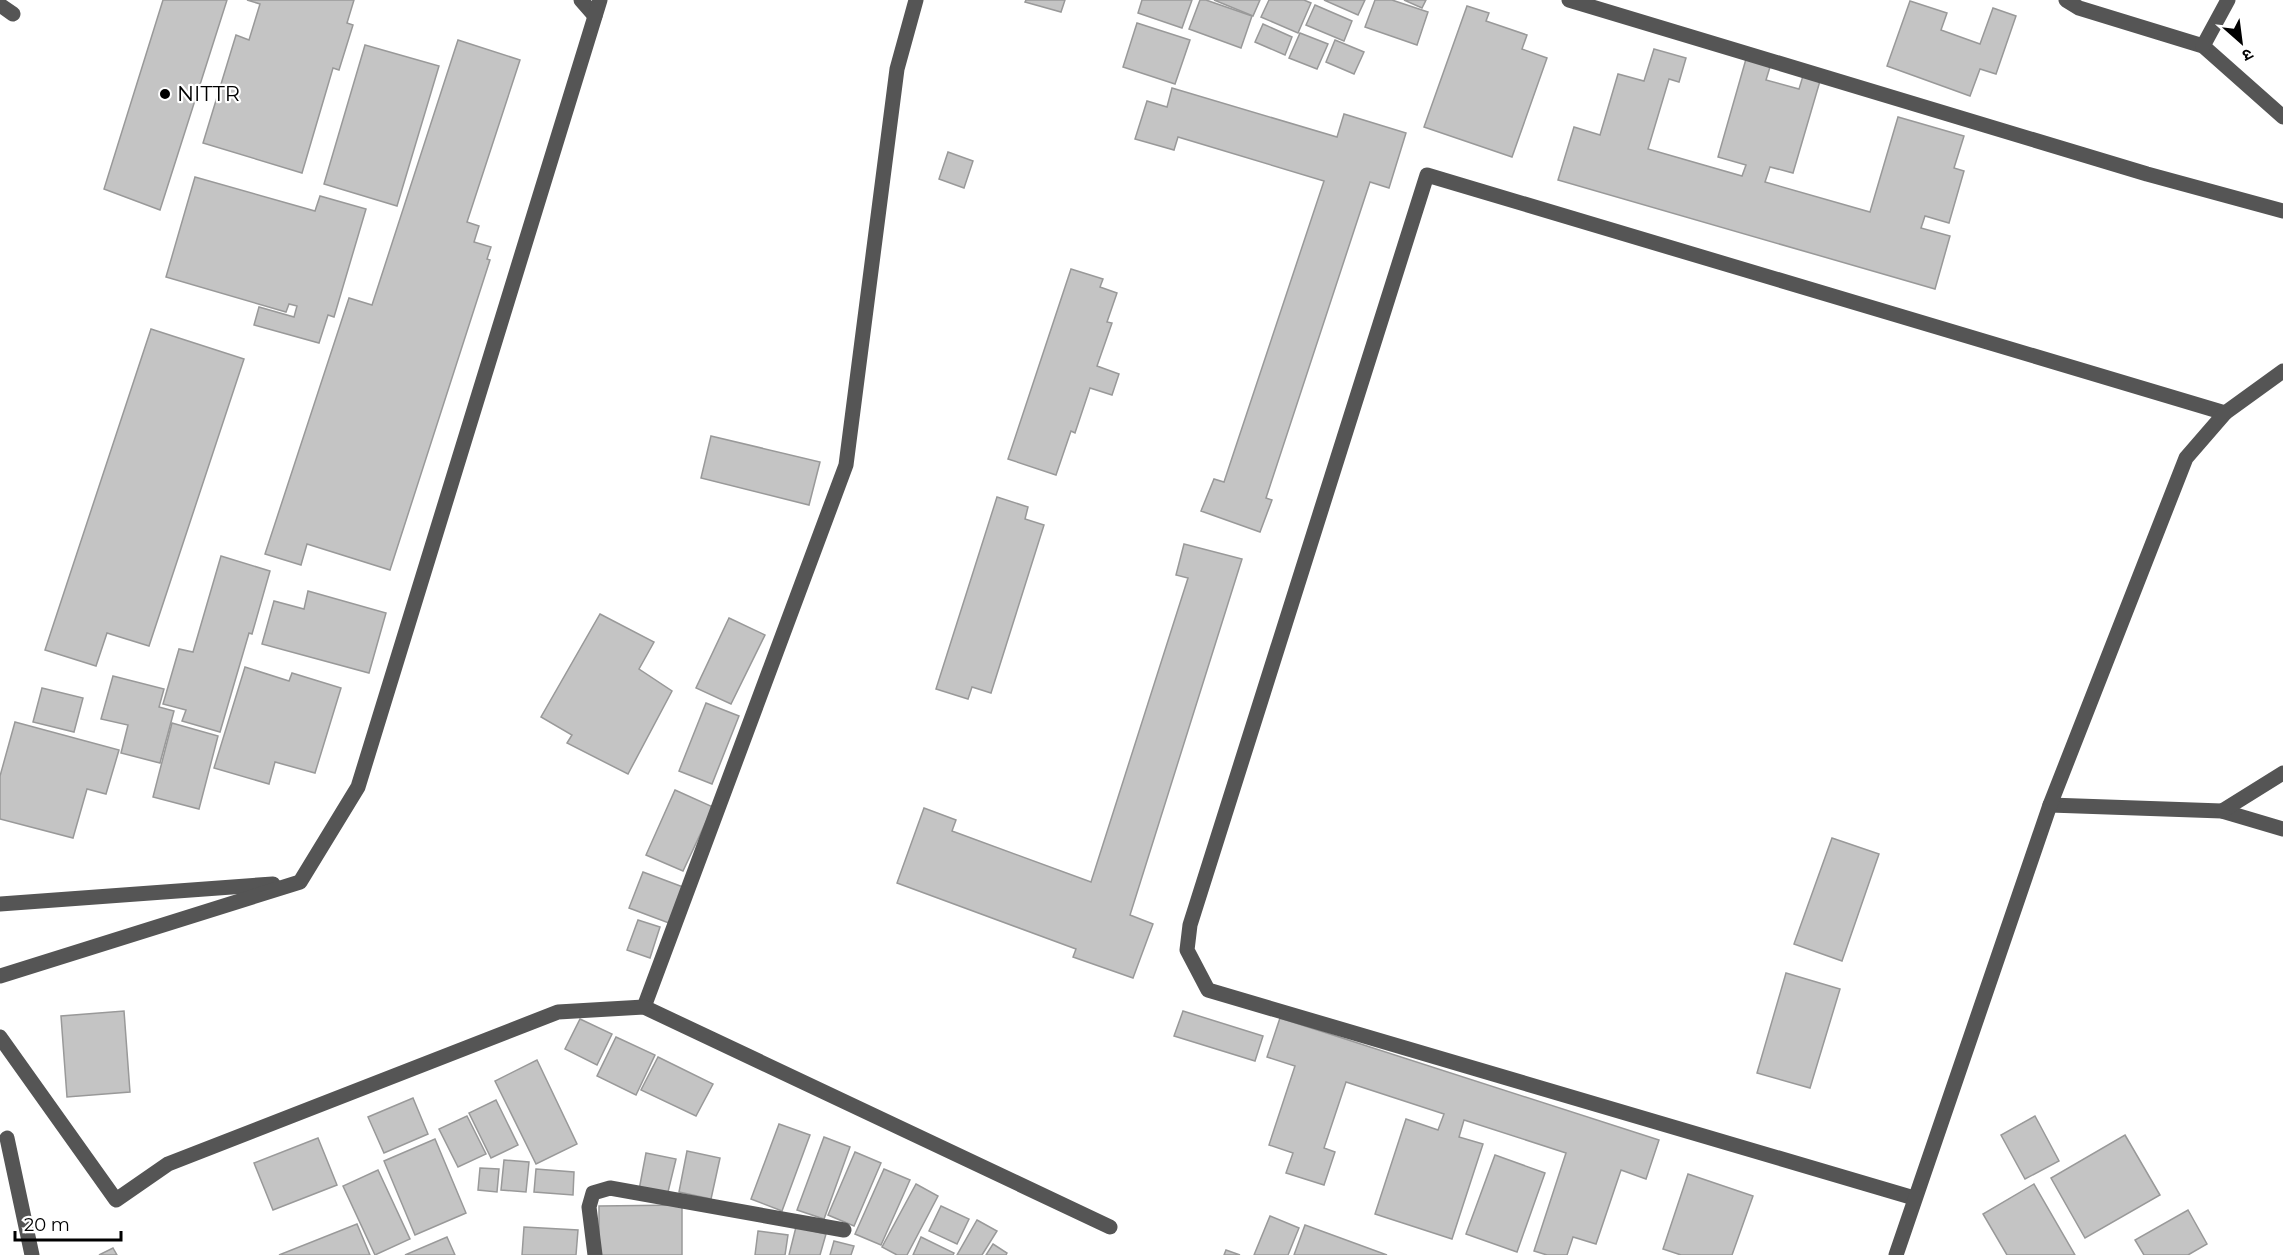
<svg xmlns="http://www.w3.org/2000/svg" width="2283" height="1255" font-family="Montserrat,'Noto Sans Devanagari',sans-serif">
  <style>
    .building { fill: #c4c4c4; stroke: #999; stroke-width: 1.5 }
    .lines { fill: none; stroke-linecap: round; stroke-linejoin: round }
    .minor { stroke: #555; stroke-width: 15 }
    .poi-dot { fill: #000; stroke: #fff; stroke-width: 2 }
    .labels { text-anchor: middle; stroke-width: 4.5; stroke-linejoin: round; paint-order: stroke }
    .poi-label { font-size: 21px; fill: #000; stroke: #fff; text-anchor: start }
  </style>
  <rect width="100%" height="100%" fill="#fff"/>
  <g class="building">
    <polygon points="163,0 227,0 160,210 104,189"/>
    <polygon points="247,0 354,0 347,23 353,25 339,70 333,68 302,173 203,143 236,35 249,40 260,4"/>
    <polygon points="1026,0 1065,0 1061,12 1025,2"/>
    <polygon points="1142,0 1192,0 1182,28 1138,13"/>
    <polygon points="1200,0 1206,0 1252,16 1241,48 1189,29"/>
    <polygon points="1214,0 1260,0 1253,16"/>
    <polygon points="1269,0 1304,0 1311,3 1298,33 1261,17"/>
    <polygon points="1324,0 1365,0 1358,15"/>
    <polygon points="1375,0 1392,0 1428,12 1417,45 1365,27"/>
    <polygon points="1404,0 1426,0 1422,8"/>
    <polygon points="1910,1 1947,13 1941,30 1980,44 1993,8 2016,16 1996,74 1980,69 1970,96 1887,66"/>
    <polygon points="1315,5 1352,21 1344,41 1306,25"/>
    <polygon points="1467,6 1489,13 1486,21 1527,35 1522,49 1547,58 1512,157 1424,127"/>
    <polygon points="1137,23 1190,40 1175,84 1123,67"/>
    <polygon points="1263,24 1292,37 1285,55 1255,42"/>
    <polygon points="1300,33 1328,44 1317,69 1289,58"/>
    <polygon points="458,40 520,60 467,222 479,226 474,242 491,247 487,259 490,260 390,570 307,544 301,565 265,554 349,298 372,305"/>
    <polygon points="1335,40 1364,52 1354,74 1326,62"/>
    <polygon points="365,45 439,66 397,206 324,184"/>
    <polygon points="1654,49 1686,58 1679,82 1669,79 1648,149 1742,176 1746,165 1718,157 1746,59 1770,67 1766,80 1799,89 1803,76 1820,81 1793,173 1770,167 1765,182 1870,212 1898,117 1964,136 1954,168 1964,171 1949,223 1925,216 1921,228 1950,236 1935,289 1558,180 1574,127 1600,135 1618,74 1644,81"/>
    <polygon points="1172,88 1337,137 1344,114 1406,133 1389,188 1370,182 1266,498 1272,500 1260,532 1201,511 1214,479 1224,482 1324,181 1178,137 1174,150 1135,139 1147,101 1167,107"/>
    <polygon points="948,152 973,161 964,188 939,179"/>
    <polygon points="195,177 315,211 320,196 366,209 334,317 328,315 319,343 254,325 259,307 294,317 297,306 289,304 286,312 166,277"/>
    <polygon points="1071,269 1103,279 1100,287 1117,293 1107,322 1112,323 1097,366 1119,374 1112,395 1090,388 1075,433 1071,431 1056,475 1008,459"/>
    <polygon points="151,329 244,359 149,646 107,633 96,666 45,650"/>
    <polygon points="711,436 820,462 809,505 701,478"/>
    <polygon points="997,497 1028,507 1025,519 1044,525 991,693 972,687 968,699 936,689"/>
    <polygon points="1184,544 1242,559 1130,915 1153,924 1133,978 1073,957 1076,949 897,883 924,808 956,820 952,831 1091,882 1188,578 1176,575"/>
    <polygon points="221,556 270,571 252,634 249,633 220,732 182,721 186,710 163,704 179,649 193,652"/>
    <polygon points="308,591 386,613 369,673 262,644 274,601 304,609"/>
    <polygon points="600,614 654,642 639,669 672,691 628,774 567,743 572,735 541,717"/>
    <polygon points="729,618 765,635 731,704 696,688"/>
    <polygon points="245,667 289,681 292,673 341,688 315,773 275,762 269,784 214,768"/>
    <polygon points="113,676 164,689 159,707 174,711 160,763 121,753 128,725 101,719"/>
    <polygon points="42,688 83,698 74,732 33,722"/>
    <polygon points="706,703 739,716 712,784 679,771"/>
    <polygon points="15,722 119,750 106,794 87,789 73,838 0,819 0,776"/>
    <polygon points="172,723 218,736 199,809 153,797"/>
    <polygon points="675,790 713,807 683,871 646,855"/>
    <polygon points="1832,838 1879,854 1842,961 1794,944"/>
    <polygon points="643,872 683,887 669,923 629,908"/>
    <polygon points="638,920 660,927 650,958 627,950"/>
    <polygon points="1786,973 1840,989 1810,1088 1757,1073"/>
    <polygon points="124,1011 130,1092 67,1097 61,1016"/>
    <polygon points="1183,1011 1263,1036 1255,1061 1174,1036"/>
    <polygon points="1280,1018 1659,1140 1646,1179 1621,1170 1596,1244 1573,1237 1567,1255 1547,1255 1534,1251 1566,1153 1464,1120 1459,1137 1483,1144 1452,1239 1375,1214 1406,1119 1438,1130 1444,1114 1346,1082 1324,1148 1335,1152 1324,1185 1286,1173 1293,1153 1269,1145 1295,1066 1267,1057"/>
    <polygon points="580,1019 612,1034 597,1065 565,1049"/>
    <polygon points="616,1037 655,1055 636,1095 597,1076"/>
    <polygon points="658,1057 713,1084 696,1116 641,1090"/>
    <polygon points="537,1060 577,1144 536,1164 495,1081"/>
    <polygon points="413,1098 428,1134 384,1153 368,1117"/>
    <polygon points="496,1100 518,1145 491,1158 469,1113"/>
    <polygon points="467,1116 486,1154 458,1167 439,1129"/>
    <polygon points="2035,1116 2059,1161 2025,1179 2001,1135"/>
    <polygon points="779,1124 810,1135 782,1211 751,1199"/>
    <polygon points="2125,1135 2160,1195 2085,1238 2051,1178"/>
    <polygon points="824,1137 850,1147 824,1219 797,1210"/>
    <polygon points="318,1138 337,1185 273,1210 254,1163"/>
    <polygon points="435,1139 466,1213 415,1235 384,1161"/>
    <polygon points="687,1151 720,1158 711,1199 679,1192"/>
    <polygon points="855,1152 881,1163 854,1226 828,1215"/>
    <polygon points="646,1153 676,1159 667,1196 639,1190"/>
    <polygon points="1495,1155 1545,1173 1517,1252 1466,1234"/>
    <polygon points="504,1160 529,1162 526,1192 501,1190"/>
    <polygon points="480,1168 499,1169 497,1192 478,1190"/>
    <polygon points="536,1169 574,1172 573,1195 534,1192"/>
    <polygon points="884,1169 910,1180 881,1245 855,1234"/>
    <polygon points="378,1170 410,1239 375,1255 343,1186"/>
    <polygon points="1688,1174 1753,1196 1732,1255 1681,1255 1663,1249"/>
    <polygon points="916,1184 938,1196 907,1255 897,1255 882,1247"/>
    <polygon points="2034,1184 2075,1255 2007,1255 1983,1214"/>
    <polygon points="682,1205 682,1255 599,1255 599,1206"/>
    <polygon points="941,1206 969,1219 957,1244 929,1231"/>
    <polygon points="2188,1210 2207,1244 2188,1255 2144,1255 2135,1240"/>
    <polygon points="1270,1216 1299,1228 1288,1255 1254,1255"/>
    <polygon points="977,1220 997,1231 982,1255 957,1255"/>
    <polygon points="357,1224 370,1255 279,1255"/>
    <polygon points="1305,1225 1387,1255 1294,1255"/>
    <polygon points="524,1227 578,1230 576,1255 522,1255"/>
    <polygon points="796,1227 826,1234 820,1255 789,1255"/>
    <polygon points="758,1231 788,1235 785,1255 755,1255"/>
    <polygon points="447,1237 455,1255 405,1255"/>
    <polygon points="921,1237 954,1253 953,1255 913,1255"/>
    <polygon points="834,1241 854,1246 851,1255 830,1255"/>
    <polygon points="993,1244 1007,1253 1006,1255 986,1255"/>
    <polygon points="113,1248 117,1255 99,1255"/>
    <polygon points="1226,1250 1240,1255 1224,1255"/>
  </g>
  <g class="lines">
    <g class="minor">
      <polyline points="581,0 595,16"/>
      <polyline points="1569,0 2147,174 2283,211"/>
      <polyline points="2066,0 2079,8 2203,46 2283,117"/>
      <polyline points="0,5 13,14"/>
      <polyline points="2203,46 2228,0"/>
      <polyline points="2050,805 2222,811 2283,829"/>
      <polyline points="2222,811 2283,773"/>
      <polyline points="0,904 273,884"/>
      <polyline points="0,976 300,882 358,787 600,0"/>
      <polyline points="644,1007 846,465 897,69 916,0"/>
      <polyline points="0,1037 116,1200 168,1164 558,1012 644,1007 1110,1227"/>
      <polyline points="7,1138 32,1255"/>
      <polyline points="1914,1198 1208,990 1187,950 1190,925 1427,175 2225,413"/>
      <polyline points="595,1255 589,1207 593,1193 610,1188 844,1230"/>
      <polyline points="1896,1255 2050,805 2186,458 2225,413 2283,371"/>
    </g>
  </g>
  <circle class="poi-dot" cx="165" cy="94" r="6"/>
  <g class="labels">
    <g class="poi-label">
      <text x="177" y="101">NITTR</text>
    </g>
  </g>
  <g transform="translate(2241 42) rotate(152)" stroke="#ffffff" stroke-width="4.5" paint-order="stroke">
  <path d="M0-4.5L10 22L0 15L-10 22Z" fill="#000000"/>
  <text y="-9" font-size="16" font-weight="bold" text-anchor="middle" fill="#000000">उ</text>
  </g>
  <path d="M15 1231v9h106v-9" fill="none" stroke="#000000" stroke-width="3"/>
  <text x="24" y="1231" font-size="18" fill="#000000" stroke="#ffffff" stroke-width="4.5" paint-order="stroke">20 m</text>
</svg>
